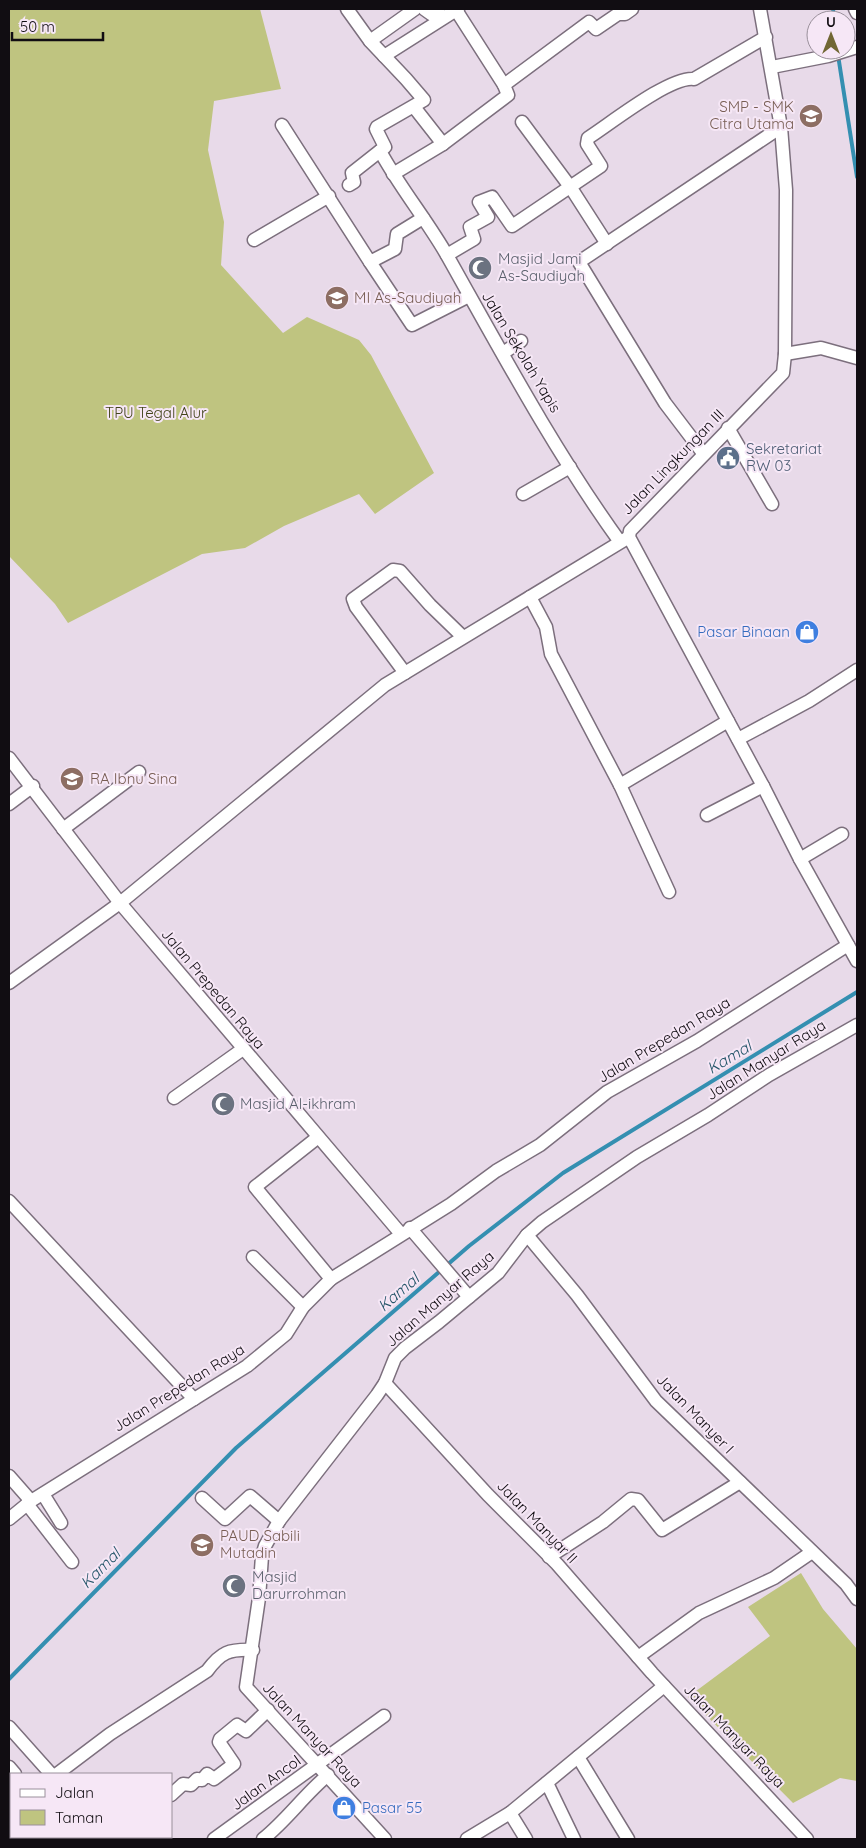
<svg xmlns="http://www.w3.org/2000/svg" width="866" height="1848" font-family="Quicksand,sans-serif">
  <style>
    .green { fill: #bfc480 }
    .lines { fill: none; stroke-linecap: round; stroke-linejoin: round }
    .stream { stroke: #348fb1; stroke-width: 4 }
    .minor-casing { stroke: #7c6f7d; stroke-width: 15 }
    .minor { stroke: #fff; stroke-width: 12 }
    .labels { text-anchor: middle; stroke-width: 4; stroke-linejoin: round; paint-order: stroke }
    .education-label { font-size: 15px; fill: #785e54; stroke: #f6e7f6; text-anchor: start }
    .worship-label { font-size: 15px; fill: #5b616d; stroke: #f6e7f6; text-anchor: start }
    .street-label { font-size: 15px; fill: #110d12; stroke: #f6e7f6 }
    .park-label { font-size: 15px; fill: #42441b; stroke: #f6e7f6 }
    .service-label { font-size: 15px; fill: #4e5e75; stroke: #f6e7f6; text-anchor: start }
    .shop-label { font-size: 15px; fill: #366cbe; stroke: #f6e7f6; text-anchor: end }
    .water-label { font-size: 16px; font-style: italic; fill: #255569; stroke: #f6e7f6 }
  </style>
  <rect width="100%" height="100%" fill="#e8dae9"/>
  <g class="green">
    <polygon points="9,9 260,9 281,89 214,101 208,150 224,222 221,265 283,333 307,317 359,340 371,355 434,473 375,514 359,494 284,526 245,548 202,554 68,623 55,604 9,556"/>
    <polygon points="801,1573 823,1609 857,1649 857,1781 840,1778 793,1803 688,1697 770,1636 748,1607"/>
  </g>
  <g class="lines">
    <g class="stream">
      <polyline points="833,9 834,20"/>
      <polyline points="838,55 857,177"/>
      <polyline points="9,1679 236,1448 469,1246 563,1173 857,992"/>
    </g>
    <g class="minor-casing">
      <g id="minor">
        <polyline points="347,9 370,41 406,79 424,100 377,127 376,129 385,147 352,173 354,182 349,185"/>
        <polyline points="424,9 431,14 439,9"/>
        <polyline points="760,9 781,127 786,190 785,354 783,373 630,531 629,537 763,786 800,859 857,961"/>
        <polyline points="855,9 857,13"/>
        <polyline points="456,10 504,85"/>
        <polyline points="370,41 415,9"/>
        <polyline points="384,56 458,9"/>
        <polyline points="772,67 828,56 857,47"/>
        <polyline points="414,107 443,144"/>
        <polyline points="522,122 571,188 607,244"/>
        <polyline points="282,125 370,262 395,249 397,234 423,218"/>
        <path d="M380 151C400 188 427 220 448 257 502 353 555 452 620 542"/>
        <polyline points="393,174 443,144 508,95 504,85 589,22 596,29 618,14 625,14 632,9"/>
        <polyline points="254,240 329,196"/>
        <path d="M447 255 474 239 470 227 488 217 479 202 492 197 512 226 601 166 587 144 588 138C610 124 670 76 694 79L766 37"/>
        <polyline points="370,262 412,325 469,296"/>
        <polyline points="503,353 521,341"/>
        <polyline points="785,354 821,348 857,358"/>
        <polyline points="728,428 772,504"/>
        <polyline points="703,453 665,403 579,262 781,127"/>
        <polyline points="523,494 570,467"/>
        <polyline points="530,597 546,627 551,654 620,785 669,892"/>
        <polyline points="405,673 356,607 353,599 393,570 400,571 430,605 463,637"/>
        <polyline points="738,739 809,701 857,670"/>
        <polyline points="9,758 120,903 401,1234"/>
        <polyline points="620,785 728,721"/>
        <polyline points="9,804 33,786"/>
        <polyline points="707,815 763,786"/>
        <polyline points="63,829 139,772"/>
        <polyline points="800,859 842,834"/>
        <polyline points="9,983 120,903 385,685 629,537"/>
        <polyline points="174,1098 243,1049"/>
        <polyline points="317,1138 255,1187 331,1279"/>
        <polyline points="9,1201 194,1399"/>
        <polyline points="410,1228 469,1297"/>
        <polyline points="527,1235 577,1295 656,1401 846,1584 857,1599"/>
        <polyline points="253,1257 303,1307"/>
        <polyline points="385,1383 488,1495 557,1564 652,1673 807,1839"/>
        <polyline points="9,1476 31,1501"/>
        <polyline points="43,1494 61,1523"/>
        <polyline points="202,1498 225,1519 250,1496 279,1521"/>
        <polyline points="27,1504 72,1562"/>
        <polyline points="9,1519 31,1501 247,1366 286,1334 303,1307 331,1279 451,1204 496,1171 540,1145 607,1092 697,1041 848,945"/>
        <polyline points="549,1557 603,1522 631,1499 638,1500 662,1530 740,1482"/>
        <polyline points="638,1657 699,1613 774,1578 812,1552"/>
        <polyline points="9,1727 51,1774"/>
        <polyline points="578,1757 628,1839"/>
        <polyline points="9,1767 15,1774"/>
        <path d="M57 1774 110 1734 207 1671C221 1652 229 1649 253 1650"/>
        <polyline points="547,1783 574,1839"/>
        <polyline points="171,1795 183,1784 191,1785 197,1779 202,1780 207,1774 214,1779 234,1764 219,1742 220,1739 237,1725 246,1731 268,1710"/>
        <polyline points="510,1813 526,1839"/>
        <polyline points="72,1837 74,1839"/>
        <polyline points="109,1837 111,1839"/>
        <polyline points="132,1839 135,1837"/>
        <polyline points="214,1839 384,1716"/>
        <path d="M263 1839C287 1820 304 1795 328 1775"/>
        <polyline points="385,1839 246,1687 259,1598 262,1556 265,1546 279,1521 377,1395 385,1383 395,1358 405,1348 439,1322 498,1273 527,1235 542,1222 637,1157 708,1115 769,1075 857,1025"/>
        <polyline points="467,1839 510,1813 664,1686"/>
      </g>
    </g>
    <use href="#minor" class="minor"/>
  </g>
  <defs>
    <g id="school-disc" transform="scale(1.25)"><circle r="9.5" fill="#8d6e63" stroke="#f6e7f6"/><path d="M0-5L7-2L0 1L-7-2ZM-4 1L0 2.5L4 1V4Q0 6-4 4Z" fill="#fff"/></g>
    <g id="mosque-disc" transform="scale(1.25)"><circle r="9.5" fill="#6b7280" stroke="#f6e7f6"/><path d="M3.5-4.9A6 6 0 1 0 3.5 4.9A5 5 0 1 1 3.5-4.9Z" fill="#fff"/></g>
    <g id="civic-disc" transform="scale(1.25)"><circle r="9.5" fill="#5c6f8a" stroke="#f6e7f6"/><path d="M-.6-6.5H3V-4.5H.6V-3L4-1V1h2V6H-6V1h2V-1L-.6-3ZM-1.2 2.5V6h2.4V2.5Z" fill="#fff"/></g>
    <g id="shop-disc" transform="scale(1.25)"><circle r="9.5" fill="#3f7fe0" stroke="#f6e7f6"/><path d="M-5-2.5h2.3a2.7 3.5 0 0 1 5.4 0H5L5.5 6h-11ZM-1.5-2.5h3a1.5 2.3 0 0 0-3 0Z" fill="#fff"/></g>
  </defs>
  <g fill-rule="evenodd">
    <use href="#school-disc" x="811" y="116"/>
    <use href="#mosque-disc" x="480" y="268"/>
    <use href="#school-disc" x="337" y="298"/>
    <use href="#civic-disc" x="728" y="458"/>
    <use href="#shop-disc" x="807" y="632"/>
    <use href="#school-disc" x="72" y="779"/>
    <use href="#mosque-disc" x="223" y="1104"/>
    <use href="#school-disc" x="202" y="1545"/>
    <use href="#mosque-disc" x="234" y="1586"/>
    <use href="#shop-disc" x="344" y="1808"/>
  </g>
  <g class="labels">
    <g class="education-label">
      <text x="794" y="112" text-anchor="end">SMP - SMK<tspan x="794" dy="17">Citra Utama</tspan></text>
      <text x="354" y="303">MI As-Saudiyah</text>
      <text x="90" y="784">RA Ibnu Sina</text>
      <text x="220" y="1541">PAUD Sabili<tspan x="220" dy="17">Mutadin</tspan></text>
    </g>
    <g class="worship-label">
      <text x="498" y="264">Masjid Jami<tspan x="498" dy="17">As-Saudiyah</tspan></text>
      <text x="240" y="1109">Masjid Al-ikhram</text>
      <text x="252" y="1582">Masjid<tspan x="252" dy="17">Darurrohman</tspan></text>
    </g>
    <g class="street-label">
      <text transform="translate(521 352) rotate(59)" y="5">Jalan Sekolah Yapis</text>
      <text transform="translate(673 462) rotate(-46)" y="5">Jalan Lingkungan III</text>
      <text transform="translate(213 989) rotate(50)" y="5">Jalan Prepedan Raya</text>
      <text transform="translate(664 1040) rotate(-31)" y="5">Jalan Prepedan Raya</text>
      <text transform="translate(766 1060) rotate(-32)" y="5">Jalan Manyar Raya</text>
      <text transform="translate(440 1299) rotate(-41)" y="5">Jalan Manyar Raya</text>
      <text transform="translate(179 1388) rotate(-32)" y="5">Jalan Prepedan Raya</text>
      <text transform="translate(695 1414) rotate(46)" y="5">Jalan Manyer I</text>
      <text transform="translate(537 1522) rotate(46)" y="5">Jalan Manyar II</text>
      <text transform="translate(312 1735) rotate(47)" y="5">Jalan Manyar Raya</text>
      <text transform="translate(734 1736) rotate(46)" y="5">Jalan Manyar Raya</text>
      <text transform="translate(266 1783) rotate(-36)" y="5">Jalan Ancol</text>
    </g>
    <g class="park-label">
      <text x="156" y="418">TPU Tegal Alur</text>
    </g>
    <g class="service-label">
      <text x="746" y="454">Sekretariat<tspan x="746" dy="17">RW 03</tspan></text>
    </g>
    <g class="shop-label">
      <text x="790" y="637">Pasar Binaan</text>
      <text x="362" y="1813" text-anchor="start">Pasar 55</text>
    </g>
    <g class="water-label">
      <text transform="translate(729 1057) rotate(-31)" y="6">Kamal</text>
      <text transform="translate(398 1292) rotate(-41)" y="6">Kamal</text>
      <text transform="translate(100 1568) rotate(-45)" y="6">Kamal</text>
    </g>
  </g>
  <rect width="866" height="1848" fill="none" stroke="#110d12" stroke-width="20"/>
  <rect x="10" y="1773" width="162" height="65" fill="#f6e7f6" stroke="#9a909b"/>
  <rect x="20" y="1789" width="25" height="8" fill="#ffffff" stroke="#9a909b"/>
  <text x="55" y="1798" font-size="15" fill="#110d12">Jalan</text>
  <rect x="20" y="1810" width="25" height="15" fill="#bfc480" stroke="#9a909b"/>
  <text x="55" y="1823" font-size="15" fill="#110d12">Taman</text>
  <g transform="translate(831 35)"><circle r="24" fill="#f6e7f6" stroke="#9a909b"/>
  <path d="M0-4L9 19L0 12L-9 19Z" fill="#716734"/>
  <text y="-8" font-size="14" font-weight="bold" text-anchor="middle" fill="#110d12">U</text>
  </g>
  <path d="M12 32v8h91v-8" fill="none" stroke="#110d12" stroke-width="2.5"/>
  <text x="20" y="32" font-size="15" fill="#110d12" stroke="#f6e7f6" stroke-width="4" paint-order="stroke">50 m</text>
</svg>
